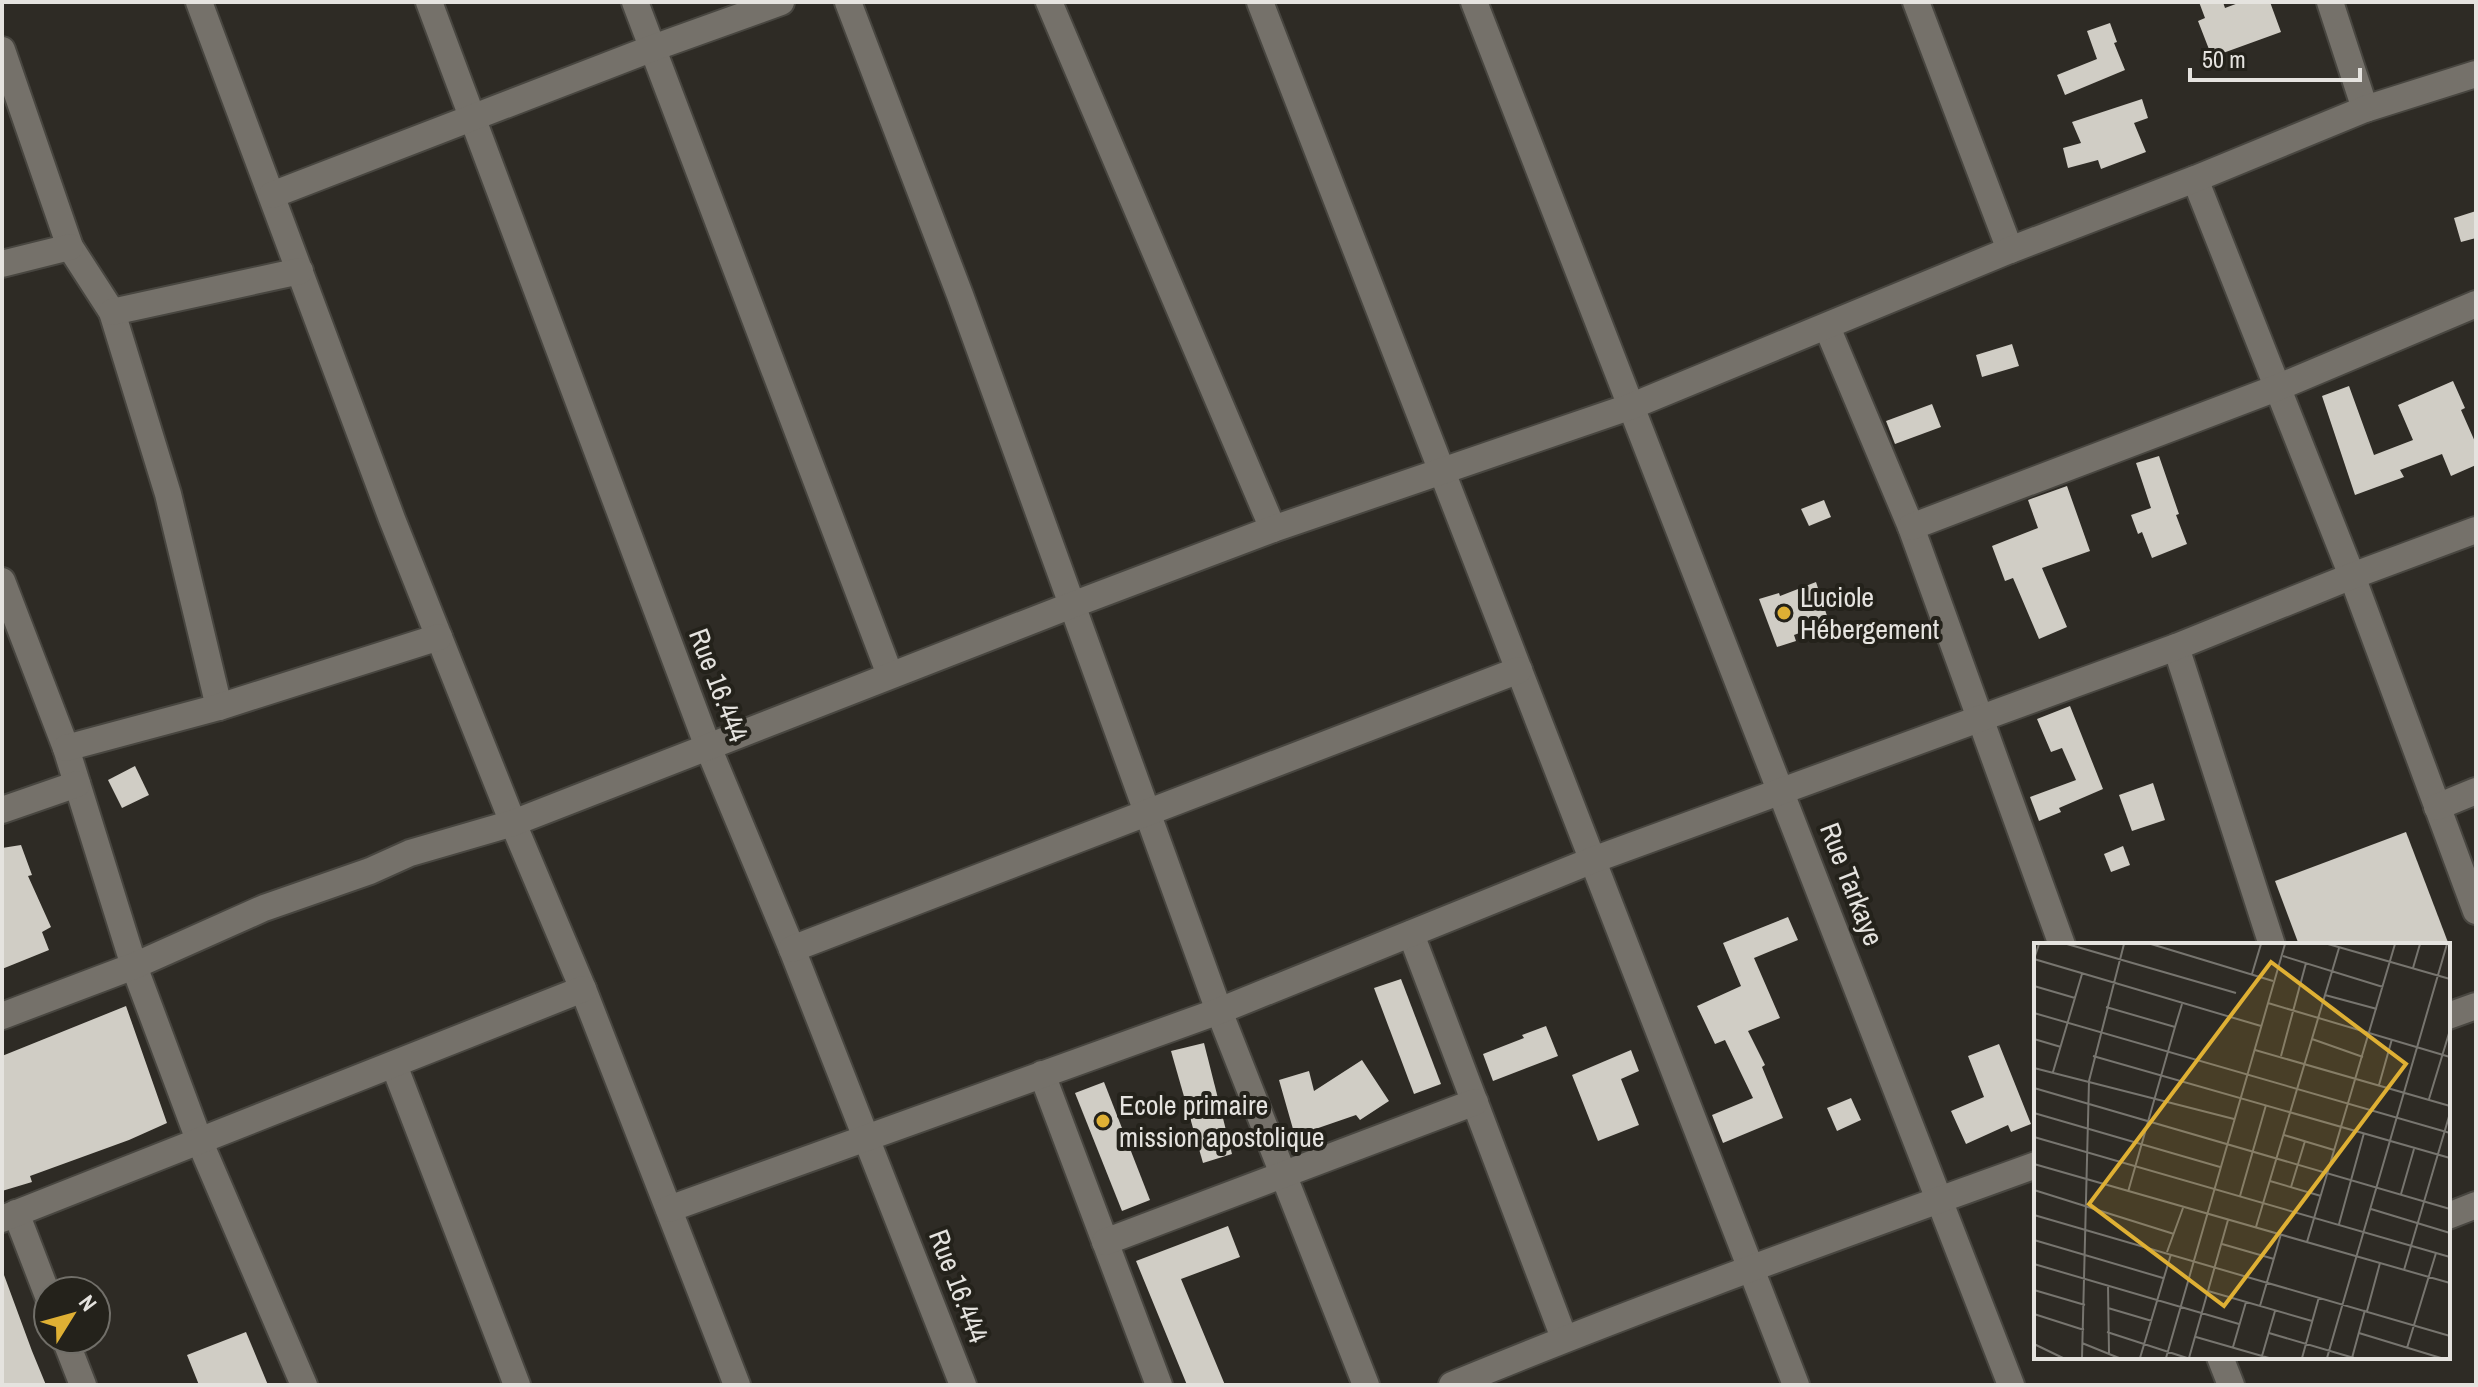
<svg xmlns="http://www.w3.org/2000/svg" width="2478" height="1387" font-family="'Archivo Narrow',sans-serif">
  <style>
    .building { fill: #d0cdc5 }
    .lines { fill: none; stroke-linecap: round; stroke-linejoin: round }
    .minor-casing { stroke: #484640; stroke-width: 30 }
    .minor { stroke: #75716a; stroke-width: 26 }
    .poi-dot { fill: #dfb034; stroke: #24221b; stroke-width: 3 }
    .labels { text-anchor: middle; stroke-width: 8; stroke-linejoin: round; paint-order: stroke }
    .poi-label { font-size: 28px; fill: #e5e3df; stroke: #24221b; text-anchor: start }
    .street-label { font-size: 28px; fill: #e5e3df; stroke: #24221b }
    .inset-road { fill: none; stroke: #77756f; stroke-width: 2 }
    .view { fill: #dfb034; fill-opacity: 0.15; stroke: #dfb034; stroke-width: 4 }
    .inset-edge { fill: none; stroke: #e5e3df; stroke-width: 4 }
  </style>
  <rect width="100%" height="100%" fill="#2e2b25"/>
  <g class="building">
    <polygon points="2199,2 2223,2 2225,8 2241,2 2270,2 2281,32 2212,57 2198,21 2205,18"/>
    <polygon points="2110,23 2117,42 2114,43 2125,70 2065,95 2057,75 2097,59 2087,31"/>
    <polygon points="2142,99 2148,118 2134,123 2146,152 2101,169 2098,160 2068,168 2063,148 2081,143 2072,122"/>
    <polygon points="2476,211 2476,238 2461,242 2454,218"/>
    <polygon points="2012,344 2019,366 1982,377 1976,355"/>
    <polygon points="2453,381 2465,408 2461,410 2476,444 2476,465 2451,476 2442,454 2400,470 2404,477 2355,495 2322,396 2349,386 2374,455 2413,440 2398,405"/>
    <polygon points="1932,404 1941,427 1895,444 1886,421"/>
    <polygon points="2159,456 2179,514 2176,515 2187,544 2152,558 2142,532 2138,534 2131,515 2151,508 2136,463"/>
    <polygon points="2067,486 2090,551 2042,568 2067,627 2039,639 2013,578 2005,581 1992,546 2038,528 2028,500"/>
    <polygon points="1824,500 1831,517 1809,526 1801,509"/>
    <polygon points="1816,582 1829,622 1794,635 1796,641 1777,647 1759,599 1779,593 1780,596"/>
    <polygon points="2070,706 2103,789 2059,808 2061,812 2039,821 2030,797 2076,780 2062,748 2051,752 2037,719"/>
    <polygon points="135,766 149,795 122,808 108,780"/>
    <polygon points="2153,783 2165,820 2132,831 2119,795"/>
    <polygon points="2406,832 2449,945 2299,945 2275,881"/>
    <polygon points="21,845 32,875 28,876 51,927 42,932 49,950 2,969 2,848"/>
    <polygon points="2123,846 2130,865 2111,872 2104,854"/>
    <polygon points="1788,917 1798,940 1754,958 1780,1018 1748,1031 1765,1065 1762,1067 1783,1118 1723,1143 1712,1115 1753,1098 1725,1040 1715,1044 1697,1006 1741,986 1723,943"/>
    <polygon points="1401,979 1441,1084 1414,1094 1374,988"/>
    <polygon points="126,1006 167,1123 129,1140 30,1176 32,1182 2,1191 2,1056"/>
    <polygon points="1546,1026 1558,1056 1493,1081 1483,1054 1524,1038 1522,1035"/>
    <polygon points="1204,1043 1232,1154 1203,1163 1171,1051"/>
    <polygon points="1999,1044 2031,1124 2011,1132 2008,1125 1966,1144 1951,1111 1984,1097 1968,1056"/>
    <polygon points="1631,1050 1639,1071 1621,1079 1639,1125 1598,1141 1572,1075"/>
    <polygon points="1362,1060 1389,1101 1360,1120 1356,1115 1295,1136 1279,1080 1309,1071 1314,1091"/>
    <polygon points="1104,1082 1150,1200 1122,1211 1075,1093"/>
    <polygon points="1851,1098 1861,1120 1837,1131 1827,1108"/>
    <polygon points="1228,1226 1240,1257 1181,1279 1225,1385 1187,1385 1136,1261"/>
    <polygon points="4,1275 32,1351 46,1385 2,1385"/>
    <polygon points="246,1332 268,1385 199,1385 187,1355"/>
  </g>
  <g class="lines">
    <g class="minor-casing">
      <g id="minor">
        <polyline points="199,2 392,519 513,823 583,989 737,1385"/>
        <polyline points="429,2 708,747 792,949 963,1385"/>
        <polyline points="635,2 890,675"/>
        <polyline points="848,2 960,295 1219,1011 1366,1385"/>
        <polyline points="1049,2 1273,529"/>
        <polyline points="1260,2 1796,1385"/>
        <polyline points="1474,2 2011,1385"/>
        <polyline points="1916,2 2010,250"/>
        <polyline points="2330,2 2365,109"/>
        <polyline points="2,50 70,247 112,312 168,494 219,707"/>
        <polyline points="2195,179 2352,576 2476,911"/>
        <polyline points="272,195 653,48 781,2"/>
        <polyline points="2,264 70,247"/>
        <polyline points="112,312 300,271"/>
        <polyline points="1827,327 1911,527 2062,945"/>
        <polyline points="1911,527 2279,387 2476,304"/>
        <polyline points="2,581 66,748 134,966 199,1140 304,1385"/>
        <polyline points="2176,647 2272,945"/>
        <polyline points="66,748 219,707 439,637"/>
        <polyline points="2437,807 2476,791"/>
        <polyline points="2,810 77,784"/>
        <polyline points="1411,934 1564,1338"/>
        <polyline points="792,949 1519,670"/>
        <polyline points="2,1016 134,966 264,908 370,871 410,853 513,823 1072,605 1273,529 1632,406 2010,250 2195,179 2365,109 2476,74"/>
        <polyline points="2448,1016 2476,1006"/>
        <polyline points="394,1065 517,1385"/>
        <polyline points="1042,1074 1159,1385"/>
        <polyline points="669,1209 1219,1011 1593,860 2176,647 2352,576 2476,530"/>
        <polyline points="16,1213 48,1296"/>
        <polyline points="2448,1216 2476,1205"/>
        <polyline points="2,1219 583,989"/>
        <polyline points="1105,1242 1475,1102"/>
        <polyline points="65,1339 83,1385"/>
        <polyline points="2220,1357 2231,1385"/>
        <path d="M1452 1385C1645 1305 1840 1236 2036 1165"/>
      </g>
    </g>
    <use href="#minor" class="minor"/>
  </g>
  <g class="poi-dot">
    <circle cx="1784" cy="613" r="8"/>
    <circle cx="1103" cy="1121" r="8"/>
  </g>
  <g class="labels">
    <g class="poi-label">
      <text x="1800" y="607">Luciole<tspan x="1800" dy="32">Hébergement</tspan></text>
      <text x="1119" y="1115">Ecole primaire<tspan x="1119" dy="32">mission apostolique</tspan></text>
    </g>
    <g class="street-label">
      <text transform="translate(719 685) rotate(69)" y="10">Rue 16.444</text>
      <text transform="translate(1852 884) rotate(69)" y="10">Rue Tarkaye</text>
      <text transform="translate(959 1286) rotate(69)" y="10">Rue 16.444</text>
    </g>
  </g>
  <g transform="translate(2034 943)">
    <rect width="416" height="416" fill="#2e2b25"/>
    <path class="inset-road" d="M5 1 0 16 227 83M33 1 202 50M117 1 239 38M294 1 416 36M249 13 349 44M379 25 386 1M218 31 227 1M0 43 41 55M291 52 343 66M234 60 416 114M72 64 141 84 148 61M0 70 416 190M0 96 27 104M278 96 329 114M221 107 416 163M59 113 416 215M247 113 272 20M0 125 200 176M19 129 48 31M345 142 358 96M0 145 416 266M395 156 416 87M0 170 186 224M250 192 300 207M0 194 416 314M0 221 416 340M236 238 287 253M257 244 271 198M0 247 140 291M94 249 141 84M367 251 380 206M206 253 232 162M337 266 416 290M0 272 416 393M305 281 330 190M222 284 305 5M0 297 129 335M273 299 361 1M188 301 240 316M133 309 149 265M0 321 205 381M370 327 416 170M74 342 75 410M0 347 51 362M174 348 278 378M226 363 247 291M74 365 118 378M333 368 346 320M0 371 50 387M73 389 153 415M235 390 320 415M325 390 407 415M162 394 235 415M48 400 85 415M0 401 29 415M199 404 212 359M373 405 402 310M228 413 241 368M48 415 55 138 90 1M106 415 137 311M132 415 251 1M155 415 194 277M268 415 285 354M293 415 413 1M318 415 331 367"/>
    <path class="view" d="M237 19 372 121 190 363 55 261Z"/>
    <rect width="416" height="416" class="inset-edge"/>
  </g>
  <rect width="2478" height="1387" fill="none" stroke="#e5e3df" stroke-width="8"/>
  <g transform="translate(72 1315) rotate(53)"><circle r="38" fill="#24221b" stroke="#716f69" stroke-width="2"/>
  <path d="M0-6L14 30L0 20L-14 30Z" fill="#dfb034"/>
  <text y="-12" font-size="22" font-weight="bold" text-anchor="middle" fill="#e5e3df">N</text>
  </g>
  <path d="M2190 68v12h170v-12" fill="none" stroke="#e5e3df" stroke-width="4"/>
  <text x="2202" y="68" font-size="24" fill="#e5e3df" stroke="#24221b" stroke-width="6" paint-order="stroke">50 m</text>
</svg>
